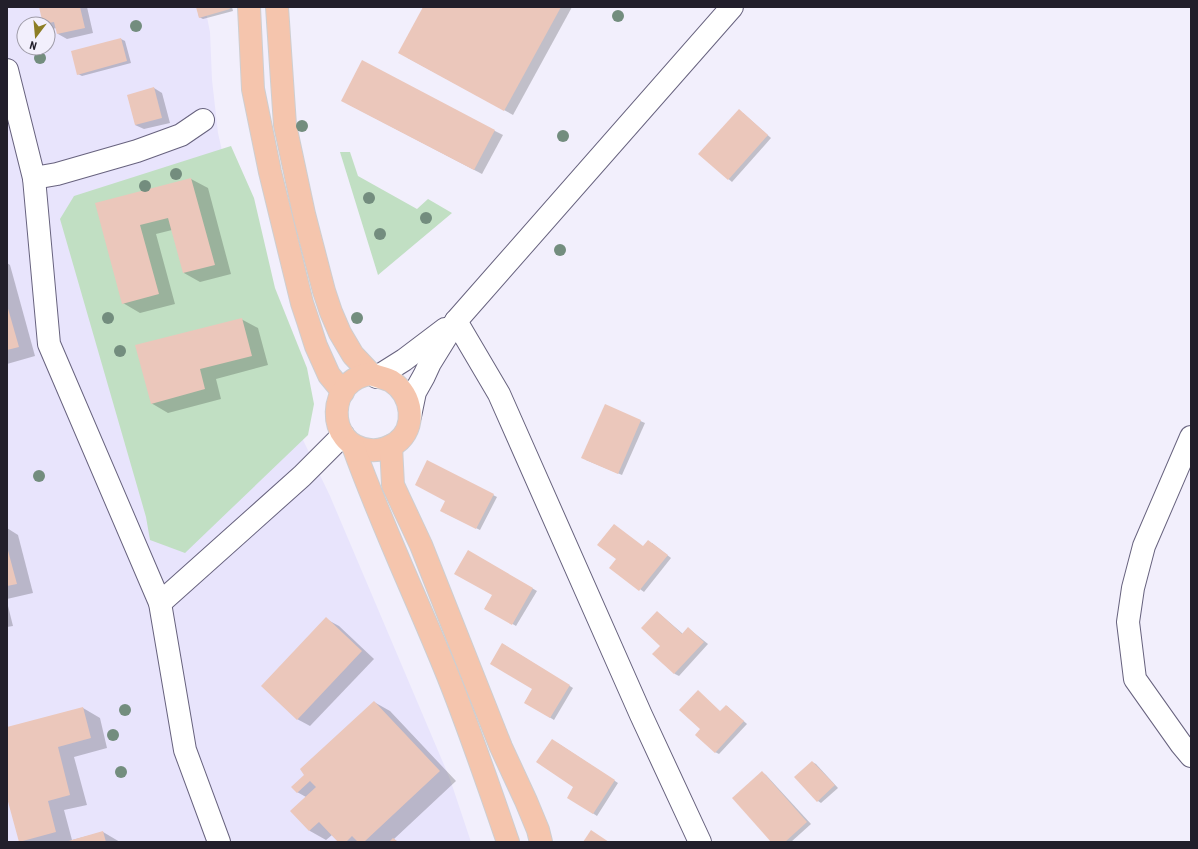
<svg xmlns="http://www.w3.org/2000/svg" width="1198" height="849" font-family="'Roboto Condensed',sans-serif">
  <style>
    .built { fill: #e8e4fc; fill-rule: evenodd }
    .green { fill: #c1dfc3 }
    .shadow { fill: #0003 }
    .building { fill: #ebc7bb }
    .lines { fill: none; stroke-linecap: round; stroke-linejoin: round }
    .minor-casing { stroke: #67627e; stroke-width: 24 }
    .major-casing { stroke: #ceced0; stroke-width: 24 }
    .minor { stroke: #fff; stroke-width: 22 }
    .major { stroke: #f5c5ad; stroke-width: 22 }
    .tree { fill: #738d7e }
  </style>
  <rect width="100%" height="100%" fill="#f2effc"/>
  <path class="built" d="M7 7H205L210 32 212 80 218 133 230 186 292 417 330 496 450 779 471 842H7ZM24 24H48V48H24Z"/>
  <g class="green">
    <polygon points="231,146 254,198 275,288 307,368 314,404 308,435 185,553 150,540 146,517 60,219 74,196"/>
    <polygon points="340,152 350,152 358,176 417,209 428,199 452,213 378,275"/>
  </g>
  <g class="shadow">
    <polygon points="40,7 87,7 93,33 67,39 58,34 57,28 52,29 48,27 48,24 44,24"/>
    <polygon points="197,7 232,7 233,11 203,19 199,17"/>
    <polygon points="425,7 572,7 513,115 408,58"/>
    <polygon points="121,39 125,41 131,63 82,76 78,74"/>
    <polygon points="154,88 162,93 170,123 144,129 135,125"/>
    <polygon points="350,105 495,131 503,135 482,174"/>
    <polygon points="743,113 771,138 732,182 699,154"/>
    <polygon points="191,179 208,188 231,274 200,282 184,273 172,230 156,234 175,304 140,313 123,303 96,204"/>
    <polygon points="7,263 10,265 35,356 7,364"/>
    <polygon points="241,319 258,328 268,365 216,379 221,399 168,413 151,403"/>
    <polygon points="606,406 645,423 622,475 586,460"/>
    <polygon points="428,462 497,497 480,530 445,513 447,501"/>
    <polygon points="7,528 18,535 33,593 7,599"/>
    <polygon points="652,543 671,558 644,592 611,568 617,559"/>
    <polygon points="468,551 537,591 516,626 485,608 493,595"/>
    <polygon points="7,602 13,626 7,627"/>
    <polygon points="657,613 661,615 683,634 688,628 708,644 679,676 675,674 654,654 662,645"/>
    <polygon points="326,619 339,626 374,659 310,726 297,719"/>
    <polygon points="503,644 573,688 554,720 525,702 533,689"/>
    <polygon points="374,702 390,711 456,781 394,839 398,842 339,842 332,835 326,840 310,831 292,811 306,797 297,792 306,775"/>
    <polygon points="727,706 747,724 719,754 715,752 721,712"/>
    <polygon points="83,708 100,718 107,748 74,757 87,805 64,810 72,840 103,832 120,842 21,842 20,841 7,794 7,728"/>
    <polygon points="556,742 618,783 597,816 568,797 575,786"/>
    <polygon points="812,762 816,764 838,788 821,803 818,801"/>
    <polygon points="762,772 766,775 811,824 791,842 772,842"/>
  </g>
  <g class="building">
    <polygon points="39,7 80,7 85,28 57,34 54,22 43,24"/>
    <polygon points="196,7 229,7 230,9 199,18"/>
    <polygon points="423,7 561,7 504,111 398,53"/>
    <polygon points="121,38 127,61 77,75 71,51"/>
    <polygon points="362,60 495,130 474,170 341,101"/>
    <polygon points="154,87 162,118 135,125 127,95"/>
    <polygon points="739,109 768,135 728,180 698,154"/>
    <polygon points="191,178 215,265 183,273 168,218 140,225 159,294 122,304 95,203"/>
    <polygon points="7,305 19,347 7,350"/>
    <polygon points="242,318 252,356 200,369 205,389 151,404 135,345"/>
    <polygon points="605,404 641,420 618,474 581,458"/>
    <polygon points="427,460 494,494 476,529 440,511 445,501 415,485"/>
    <polygon points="614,524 643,546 648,540 668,555 639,591 609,568 616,559 597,545"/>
    <polygon points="7,547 17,584 7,586"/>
    <polygon points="468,550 533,588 512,625 484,609 492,595 454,574"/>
    <polygon points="657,611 682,634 688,627 704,642 674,674 652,654 660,646 641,628"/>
    <polygon points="326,617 362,651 297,720 261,686"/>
    <polygon points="502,643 570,685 550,718 524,703 532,689 490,664"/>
    <polygon points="698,690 720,711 726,705 744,721 715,753 695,735 700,729 679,710"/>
    <polygon points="374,701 440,771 364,842 358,842 352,836 346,842 338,842 319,822 309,831 290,811 316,787 310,781 297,793 291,787 304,775 300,769"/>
    <polygon points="83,707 91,738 58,747 70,795 48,801 56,832 19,842 7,798 7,727"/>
    <polygon points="552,739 615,780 593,814 567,798 573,787 536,762"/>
    <polygon points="812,761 835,785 817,802 794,777"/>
    <polygon points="762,771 807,822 785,842 771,842 732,798"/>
    <polygon points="591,830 609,842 583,842"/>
    <polygon points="103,831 106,842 65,842"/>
    <polygon points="393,838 398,842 389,842"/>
  </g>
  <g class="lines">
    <g class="minor-casing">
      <g id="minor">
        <polyline points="7,70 34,178 49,344 160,603 185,750 219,842"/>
        <polyline points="34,178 57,174 137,151 181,135 203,120"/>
        <polyline points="456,321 499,394 641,715 700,842"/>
        <polyline points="377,377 404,360 445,329"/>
        <polyline points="410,416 415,392 424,376 430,363 456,321 732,7"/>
        <polyline points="1191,437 1144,546 1133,588 1128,622 1135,679 1181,744 1191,756"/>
        <polyline points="160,603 302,476 343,435"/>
      </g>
    </g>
    <g class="major-casing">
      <g id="major">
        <polyline points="249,7 253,89 270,172 302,303 308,321 316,346 329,375 343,392"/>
        <polyline points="277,7 285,125 304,214 324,291 331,312 340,333 353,355 371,374"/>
        <path d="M371 374C377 377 386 378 391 381 413 395 417 428 396 443 388 448 379 451 370 450 324 446 327 378 371 374Z"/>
        <path d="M353 446C381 524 417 599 448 676 470 731 489 787 508 842"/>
        <polyline points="391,446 393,485 399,498 421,545 501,747 526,801 538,830 541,842"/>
      </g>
    </g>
    <use href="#minor" class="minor"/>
    <use href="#major" class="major"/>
  </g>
  <g class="tree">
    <circle cx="618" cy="16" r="6"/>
    <circle cx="136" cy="26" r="6"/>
    <circle cx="40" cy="58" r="6"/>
    <circle cx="302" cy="126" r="6"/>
    <circle cx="563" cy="136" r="6"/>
    <circle cx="176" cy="174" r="6"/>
    <circle cx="145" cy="186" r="6"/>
    <circle cx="369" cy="198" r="6"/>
    <circle cx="426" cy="218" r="6"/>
    <circle cx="380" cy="234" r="6"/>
    <circle cx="560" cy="250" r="6"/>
    <circle cx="108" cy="318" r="6"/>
    <circle cx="357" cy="318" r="6"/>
    <circle cx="120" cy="351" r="6"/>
    <circle cx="39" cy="476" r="6"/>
    <circle cx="125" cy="710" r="6"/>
    <circle cx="113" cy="735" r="6"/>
    <circle cx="121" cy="772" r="6"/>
  </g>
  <rect width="1198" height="849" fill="none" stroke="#221f2b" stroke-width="16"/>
  <g transform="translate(36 36) rotate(196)"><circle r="19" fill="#f2effc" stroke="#9f9ca8"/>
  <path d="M0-3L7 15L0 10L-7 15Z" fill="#8d7e25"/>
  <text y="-6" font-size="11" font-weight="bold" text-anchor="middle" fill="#221f2b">N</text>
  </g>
</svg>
